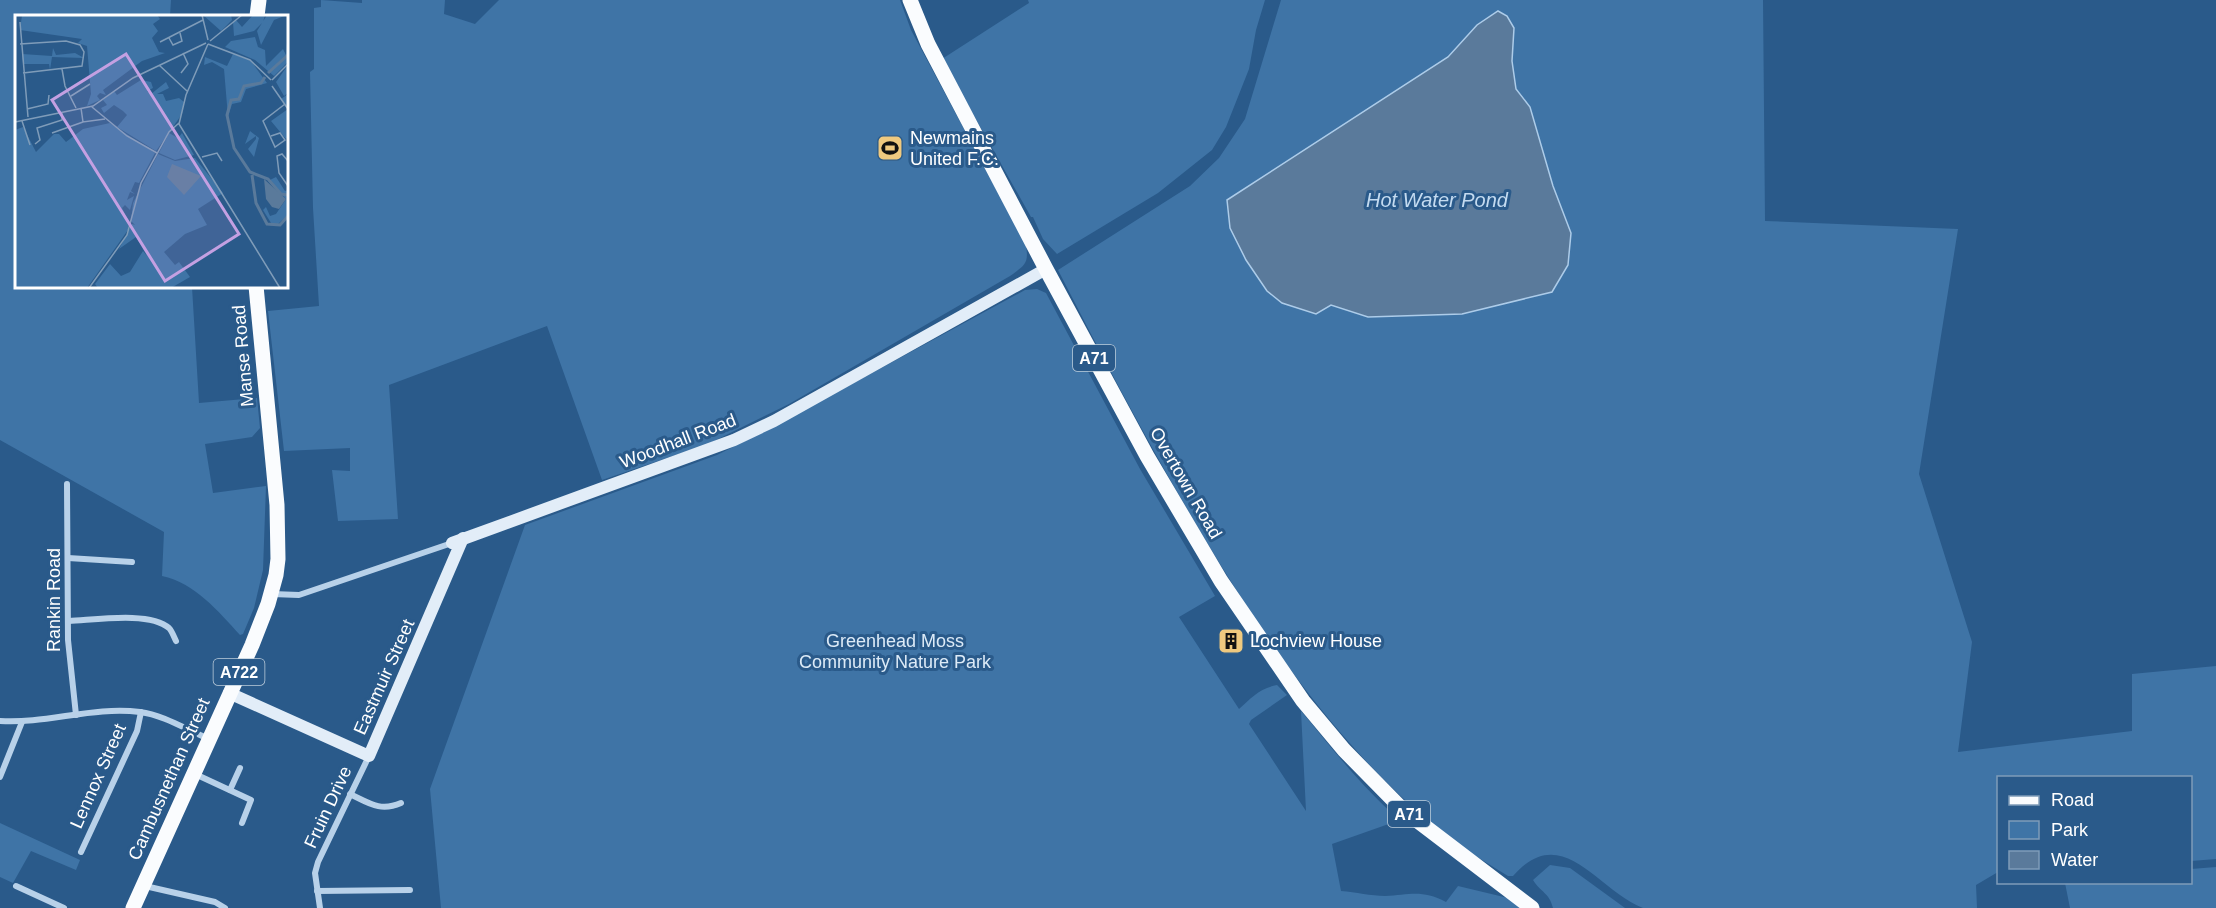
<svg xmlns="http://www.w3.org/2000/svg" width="2216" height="908" font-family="Helvetica,sans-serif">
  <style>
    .green { fill: #3f74a6 }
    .water { fill: #5a7a9b; stroke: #adcce9; stroke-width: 1.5 }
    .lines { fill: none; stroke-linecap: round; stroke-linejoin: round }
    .street { stroke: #b8d1e9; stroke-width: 6 }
    .secondary { stroke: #e2edf8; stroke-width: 12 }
    .primary { stroke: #fafcfe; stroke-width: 15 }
    .labels { text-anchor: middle; stroke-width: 6; stroke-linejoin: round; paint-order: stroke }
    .shield { fill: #2a5a8a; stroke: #bfcedc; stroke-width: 1.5 }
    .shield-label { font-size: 16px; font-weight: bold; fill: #fff }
    .poi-label { font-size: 18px; fill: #fff; stroke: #2a5a8a; text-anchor: start }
    .street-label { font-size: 18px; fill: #fff; stroke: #2a5a8a }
    .park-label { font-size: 18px; fill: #dceaf7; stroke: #2a5a8a }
    .water-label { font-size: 20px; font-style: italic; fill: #c4dbf0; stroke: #2a5a8a }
    .inset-river { fill: none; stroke: #5a7a9b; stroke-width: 3 }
    .inset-road { fill: none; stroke: #7f9cb9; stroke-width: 1.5 }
    .view { fill: #c4a0e2; fill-opacity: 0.15; stroke: #c4a0e2; stroke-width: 3 }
    .inset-edge { fill: none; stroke: #fff; stroke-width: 3 }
  </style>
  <rect width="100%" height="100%" fill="#2a5a8a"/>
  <g class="green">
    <path d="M0 0H171L170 16H16V286L192 287 199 403 257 398 260 428 252 437 205 444 213 493 266 486 263 570 254 608 243 634 240 635C218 611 195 583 162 576L164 532 0 440Z"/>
    <path d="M321 0 362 3V0H445L444 14 475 24 499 0H900L911 30 1026 245C1029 264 1025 265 1010 276L789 404 708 444 602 480 547 326 389 385 398 519 338 521 332 470 350 471V448L284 451 268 311 319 306 313 208 310 72 314 69V8L321 7Z"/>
    <polygon points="1028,0 1265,0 1256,30 1249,69 1226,127 1212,150 1158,193 1057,254 1043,239 1033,217 1031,217 942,59 1029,3"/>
    <path d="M1281 0H1763L1765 221 1958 229 1919 474 1972 642 1958 752 2132 731V674L2216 666V859L2191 861 2190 778H1998V872L1976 885 1977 908H1643C1597 890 1562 820 1513 876H1508C1482 860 1456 845 1433 825 1337 744 1267 643 1203 536 1151 449 1104 360 1058 270L1190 186 1219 158 1245 119Z"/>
    <path d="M1037 289 1046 293 1140 469 1215 596 1179 617 1239 709C1251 698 1260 688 1277 685L1287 695 1251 720 1249 724 1306 811 1301 711C1333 749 1362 788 1400 820L1332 844 1341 891C1356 892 1371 896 1385 896 1409 895 1422 889 1446 902L1458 886 1508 898 1520 908H441L430 789 525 525 717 455 767 430 1025 290Z"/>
    <polygon points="0,823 80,860 76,870 31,851 13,883 0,877"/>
    <path d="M1550 865 1570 868 1625 908H1553C1549 892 1541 893 1533 880Z"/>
    <polygon points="2216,867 2216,908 2070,908 2065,883 2190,882 2191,869"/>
  </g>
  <polygon class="water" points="1498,11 1507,16 1514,28 1512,61 1516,89 1530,107 1553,186 1571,233 1568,265 1552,292 1462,314 1368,317 1331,305 1316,314 1282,303 1267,291 1246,260 1230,228 1227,200 1448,57 1477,25"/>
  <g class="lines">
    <g class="street">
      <polyline points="67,484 68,640 76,715"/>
      <polyline points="68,558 132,562"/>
      <polyline points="272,594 299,595 452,543"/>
      <path d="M69 621C94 620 150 611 169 628 172 631 174 637 176 641"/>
      <path d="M0 721C47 724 93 706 140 712 164 715 187 730 209 739"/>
      <polyline points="195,774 251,800 242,823"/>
      <polyline points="0,777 22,722"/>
      <polyline points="230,790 240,768"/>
      <path d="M350 794C369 803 380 812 401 803"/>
      <polyline points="81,852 137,731 141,712"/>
      <polyline points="16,886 64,908"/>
      <polyline points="145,886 215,902 225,908"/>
      <polyline points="317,891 410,890"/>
      <polyline points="320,908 315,873 318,862 369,756"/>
    </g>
    <g class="secondary">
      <polyline points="452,543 734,440 774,421 1046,269"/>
      <polyline points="229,693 369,756 463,538"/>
    </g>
    <g class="primary">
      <polyline points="910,0 928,44 1046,269 1147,456 1221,581 1303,701 1344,750 1402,809 1532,908"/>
      <polyline points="257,16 259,0"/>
      <polyline points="133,908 252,645 268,604 276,575 278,559 277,505 256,286"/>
    </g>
  </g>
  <defs>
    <g id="stadium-square" transform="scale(1.35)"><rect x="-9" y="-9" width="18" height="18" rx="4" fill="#efc97f" stroke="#2a5a8a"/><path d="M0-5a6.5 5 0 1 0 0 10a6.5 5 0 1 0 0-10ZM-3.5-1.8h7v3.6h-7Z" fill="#111"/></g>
    <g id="building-square" transform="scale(1.35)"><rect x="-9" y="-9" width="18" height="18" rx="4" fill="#efc97f" stroke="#2a5a8a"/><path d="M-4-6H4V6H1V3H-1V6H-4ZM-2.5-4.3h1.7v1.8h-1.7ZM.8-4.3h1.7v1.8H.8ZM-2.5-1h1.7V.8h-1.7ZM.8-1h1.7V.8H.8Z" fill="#111"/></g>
  </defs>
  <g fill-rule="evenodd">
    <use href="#stadium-square" x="890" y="148"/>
    <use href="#building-square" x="1231" y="641"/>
  </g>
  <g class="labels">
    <g class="shield">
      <rect x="1073" y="345" width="42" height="26" rx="4.5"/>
      <rect x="213.5" y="659" width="51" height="26" rx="4.5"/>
      <rect x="1388" y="801" width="42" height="26" rx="4.5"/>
    </g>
    <g class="shield-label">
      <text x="1094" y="364">A71</text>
      <text x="239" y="678">A722</text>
      <text x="1409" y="820">A71</text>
    </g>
    <g class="poi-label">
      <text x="910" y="144">Newmains<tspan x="910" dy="21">United F.C.</tspan></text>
      <text x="1250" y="647">Lochview House</text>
    </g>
    <g class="street-label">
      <text transform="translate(243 356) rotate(-95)" y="6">Manse Road</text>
      <text transform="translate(678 441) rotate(-21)" y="6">Woodhall Road</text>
      <text transform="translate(1186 483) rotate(60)" y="6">Overtown Road</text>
      <text transform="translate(54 600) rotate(-90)" y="6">Rankin Road</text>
      <text transform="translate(384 677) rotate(-66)" y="6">Eastmuir Street</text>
      <text transform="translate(98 776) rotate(-66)" y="6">Lennox Street</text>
      <text transform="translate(169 779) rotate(-66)" y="6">Cambusnethan Street</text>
      <text transform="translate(328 807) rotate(-65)" y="6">Fruin Drive</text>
    </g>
    <g class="park-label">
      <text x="895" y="647">Greenhead Moss<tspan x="895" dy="21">Community Nature Park</tspan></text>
    </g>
    <g class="water-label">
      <text x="1437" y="207">Hot Water Pond</text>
    </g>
  </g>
  <g transform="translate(15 15)">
    <rect width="273" height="273" fill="#2a5a8a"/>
    <path d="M7 0H142L145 4 138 9 143 16 137 23 144 37 150 38 127 46 88 75 91 80 85 78 82 81 85 85 72 91 76 79 72 31 63 28 67 24 5 15ZM188 0H216L217 5 206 16ZM238 0H250L248 7 239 16 219 21 218 7 221 5 227 12ZM252 0H272L259 5 246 30 242 16ZM273 15V47L259 61 240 45 210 32 216 26 240 22 243 32 250 35 251 51 268 34 271 40ZM38 33 41 40 60 38 69 43 37 42 35 55 34 49H8L7 39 37 41ZM218 39 236 46 252 68 231 74 226 87 217 89 213 102 209 54 197 47 189 50 190 42 212 51ZM273 50V78L269 81 261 67ZM126 65 136 67 138 73 132 76 136 79 151 67 154 73 142 79H148L151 86 164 83 169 87 167 99 141 136 102 112 112 100 108 96 99 90 89 98 86 93 92 90 88 85 99 76 102 80ZM273 79V122L271 124 256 106 273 94 266 84ZM95 108 140 138 124 168 120 167 116 176 120 179 115 177 112 185 119 181 115 195 110 190 107 193 114 207 113 215 72 273H0V115L8 112 21 137 39 119H44L51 127 68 114ZM235 116 244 123 239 142 233 134 241 124V121L230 129ZM154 118 163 123 167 118 179 140 160 145 144 138ZM143 139 160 146 180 143 208 178 183 194 192 210 170 219 149 237 160 250 164 247 175 262 156 273H83L80 269 95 249 106 261 115 257 128 236 132 241 121 222 104 234 117 209 120 210 116 206 118 188ZM261 162 270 176 273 175V200L262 210 256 208 248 195 251 192 255 201 261 199 271 184 253 166Z" fill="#3f74a6"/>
    <path d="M157 149 186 161 169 180 152 162ZM249 164 271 184 264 194 257 192 251 184Z" fill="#5a7a9b"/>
    <path class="inset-river" d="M253 58 273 40M250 62 246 68 229 71 224 84 216 85 212 100 219 133 235 157 253 164 266 179 273 180M237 160 241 188 252 209 265 210 273 201"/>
    <path class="inset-road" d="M187 0 193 25M5 7 13 102M154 23 158 30 167 26 165 18M195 26 227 0M145 27 188 5M5 29 51 26 65 30 69 37 67 51 8 58M193 29 171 80 164 109 265 273M193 29 235 45 256 65M144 50 172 76M47 54 50 71 61 93M166 58 173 49 168 38M257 65 273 49M257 71 273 94M56 81 75 69M77 92 112 121 142 138M66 93 68 107 90 104M12 94 33 89 34 80M7 106 15 130M0 107 78 91 118 63 191 28M37 118 68 107M256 121 265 118 270 125 260 132 248 106 270 89M20 129 25 125 22 113 47 105V98M187 142 202 138 207 146M273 146 267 139 262 141 264 158 273 171M74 273 112 220 126 168 154 117 164 108"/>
    <path class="view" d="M111 39 224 219 150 266 37 85Z"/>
    <rect width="273" height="273" class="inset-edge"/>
  </g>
  <rect x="1997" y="776" width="195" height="108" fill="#2a5a8a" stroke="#7f9cb9" stroke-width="1.5"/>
  <rect x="2009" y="796" width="30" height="9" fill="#fafcfe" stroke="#7f9cb9" stroke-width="1.5"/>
  <text x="2051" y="806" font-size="18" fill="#ffffff">Road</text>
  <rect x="2009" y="821" width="30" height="18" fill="#3f74a6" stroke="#7f9cb9" stroke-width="1.5"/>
  <text x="2051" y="836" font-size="18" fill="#ffffff">Park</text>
  <rect x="2009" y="851" width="30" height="18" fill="#5a7a9b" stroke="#7f9cb9" stroke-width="1.5"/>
  <text x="2051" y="866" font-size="18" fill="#ffffff">Water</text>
</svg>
